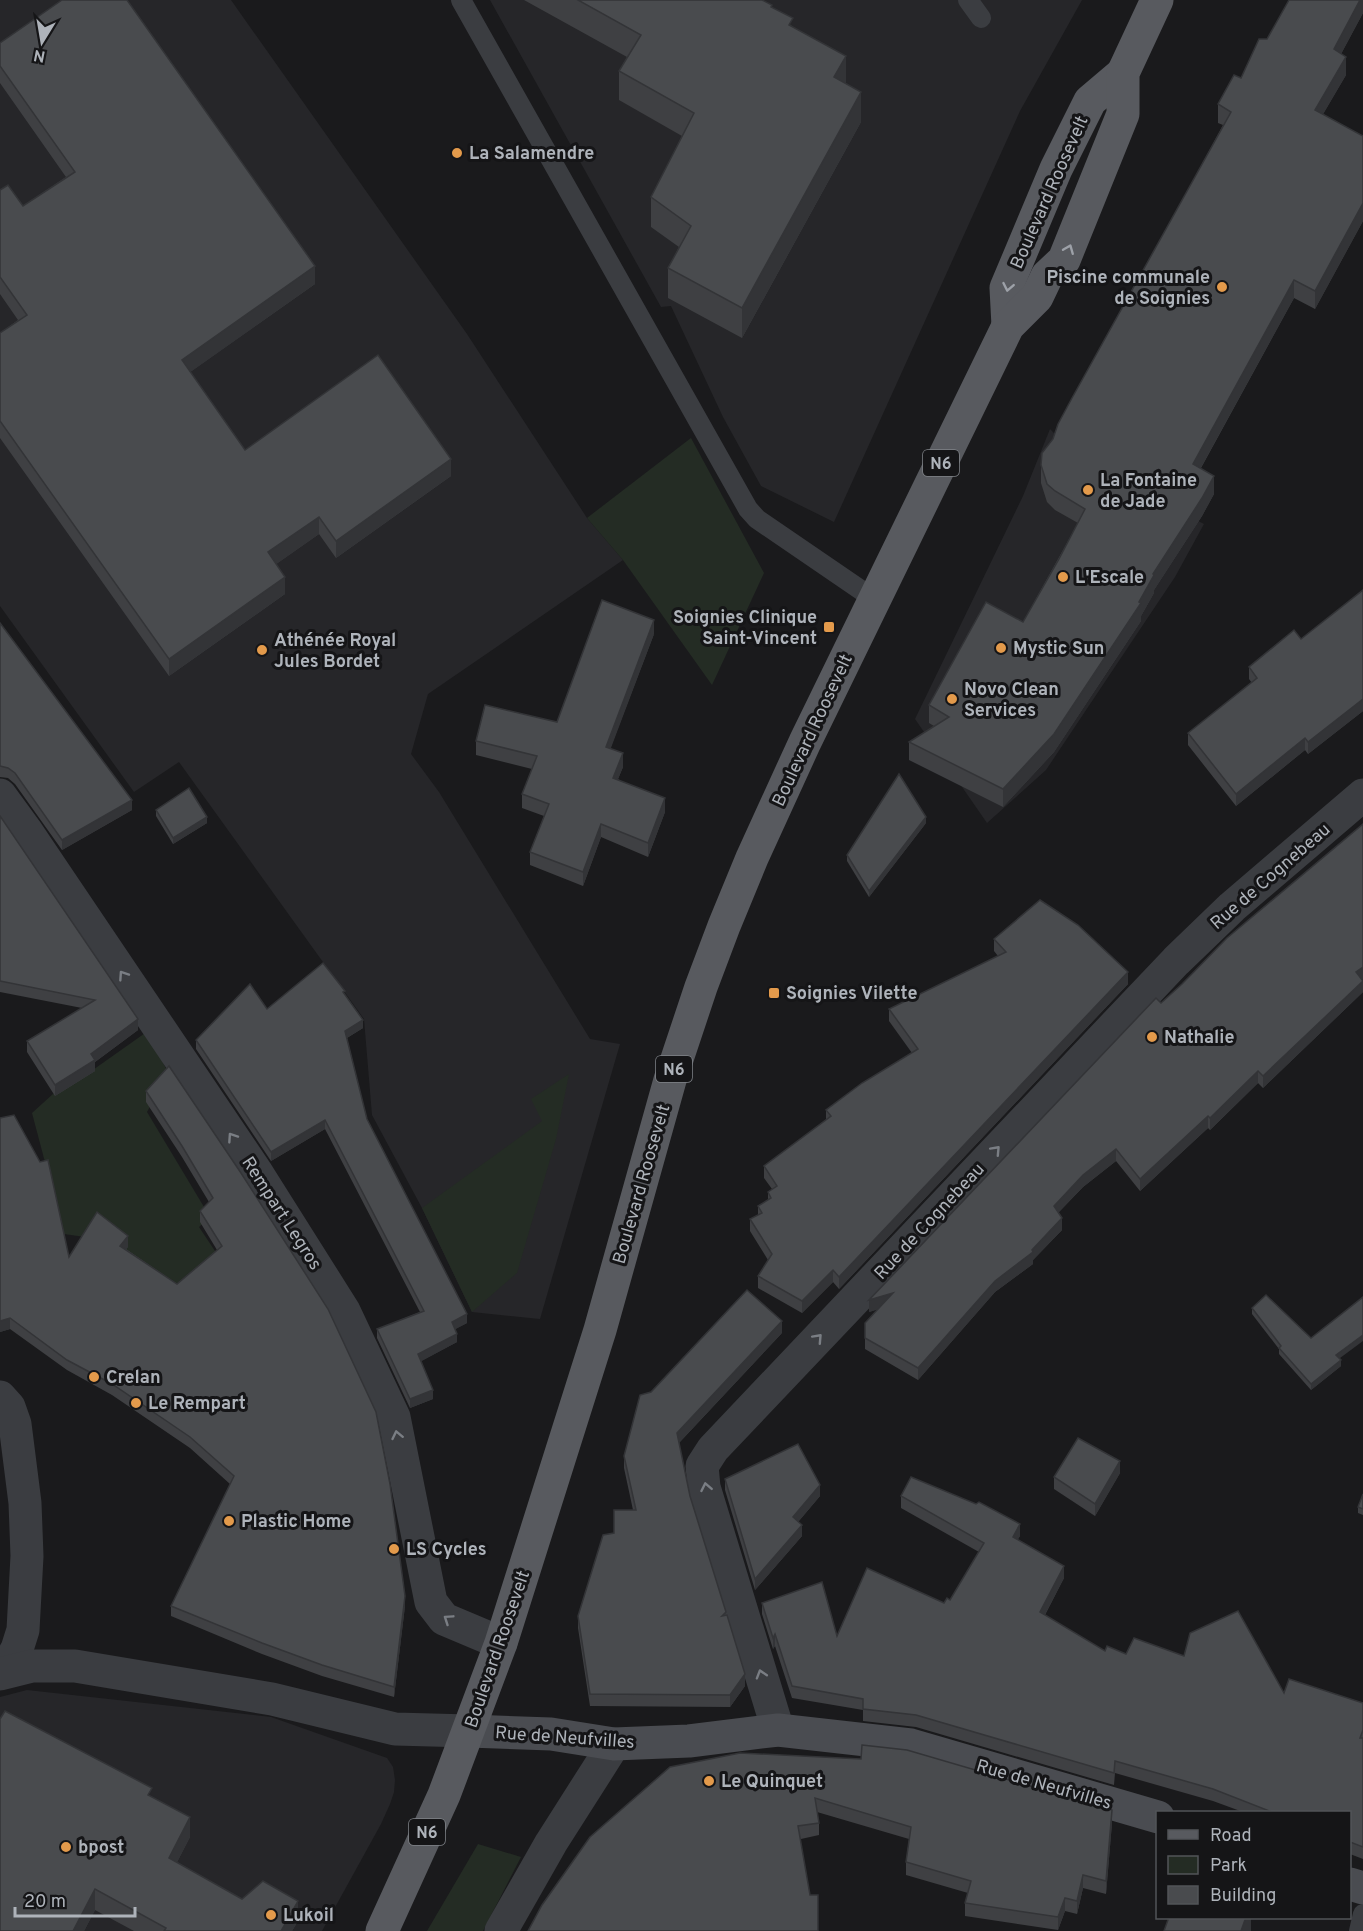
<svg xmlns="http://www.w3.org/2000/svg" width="1363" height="1931" font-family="Overpass,sans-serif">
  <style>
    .built { fill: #262629 }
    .green { fill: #242c24 }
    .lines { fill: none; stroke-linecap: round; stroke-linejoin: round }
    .service { stroke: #3b3d41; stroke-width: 20 }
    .minor { stroke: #3b3d41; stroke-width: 33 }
    .secondary { stroke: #4a4c51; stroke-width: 33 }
    .primary { stroke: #585a5f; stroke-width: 33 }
    .wall { fill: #3f4043 }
    .shaded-wall { fill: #333437 }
    .building { fill: #494b4e; stroke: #333437; stroke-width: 1.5 }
    .oneway { stroke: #9da1a8 }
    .oneway2 { stroke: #7a7e84 }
    .poi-dot { fill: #e39a4b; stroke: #151517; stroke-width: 2 }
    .labels { text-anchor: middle; stroke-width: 6; stroke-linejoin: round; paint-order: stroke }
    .shield { fill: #151517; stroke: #808489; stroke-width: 1.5 }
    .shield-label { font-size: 16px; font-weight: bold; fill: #aeb3ba }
    .poi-label { font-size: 18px; font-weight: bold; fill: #aeb3ba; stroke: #151517; text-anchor: start }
    .street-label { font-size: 18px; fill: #aeb3ba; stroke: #151517 }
  </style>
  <rect width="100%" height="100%" fill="#1a1a1c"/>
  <g class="built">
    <polygon points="0,0 231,0 467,334 587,518 623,560 428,694 411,754 439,792 590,1039 620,1044 540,1319 472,1312 422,1208 372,1115 364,1019 179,762 134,792 0,606"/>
    <polygon points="490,0 1082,0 1020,111 834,522 761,486 723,417 671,306 661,307"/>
    <polygon points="1050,429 1079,459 1204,524 1175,577 1046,770 987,823 915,719 1023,496"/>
    <polygon points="27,1690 271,1717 387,1758 393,1767 395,1780 394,1792 390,1804 381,1824 322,1931 0,1931 0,1697"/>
  </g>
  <g class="green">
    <polygon points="691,438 764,573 712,685 623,560 587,518"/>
    <polygon points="148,1031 168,1073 147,1112 210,1217 199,1227 223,1263 183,1299 85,1237 64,1234 32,1113 53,1094 90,1072"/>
    <polygon points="569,1074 556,1139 517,1273 472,1312 422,1208 542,1121 531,1099"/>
    <polygon points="478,1844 521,1857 483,1931 427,1931"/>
  </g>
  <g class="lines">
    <g class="service">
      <polyline points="461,0 748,509 757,519 874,599"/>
      <polyline points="968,0 981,18"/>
      <polyline points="1359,1931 1363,1914"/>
    </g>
    <g class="minor">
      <polyline points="0,795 27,832 257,1173 344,1311 394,1417 431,1602 444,1619 501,1643"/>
      <polyline points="0,1397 9,1407 15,1424 25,1503 27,1556 23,1630 17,1649 6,1668 0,1672"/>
      <polyline points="0,1674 32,1666 75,1666 272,1699 395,1729 469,1731"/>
      <polyline points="778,1730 704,1487 702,1466 713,1449 1176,961 1232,907 1363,795"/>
      <polyline points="501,1931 551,1843 614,1744"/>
    </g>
    <g class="secondary">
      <polyline points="469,1731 551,1734 614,1744 689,1741 778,1730 911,1745 1158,1817"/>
      <polyline points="1350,1884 1363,1888"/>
    </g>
    <g class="primary">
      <polyline points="1008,326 1006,288 1056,169 1090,101 1123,73"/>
      <polyline points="382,1931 444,1795 501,1643 600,1330 670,1080 701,987 724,926 752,858 805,742 1008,326 1037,297 1047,276 1064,260 1123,114 1123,73 1157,0"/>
    </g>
  </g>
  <g class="wall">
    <polygon points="524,0 762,0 793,27 846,84 861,122 742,338 668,298 668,268 679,247 651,227 651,197 682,136 619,100 619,71 627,57"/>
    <polygon points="1363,0 1363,13 1341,54 1346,75 1323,114 1363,136 1363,221 1315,309 1294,298 1201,468 1214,494 1202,516 1154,590 1154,593 1141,616 1141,621 1054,752 1003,807 909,760 909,742 934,726 929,723 929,705 1023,622 1078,523 1055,510 1047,502 1041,483 1041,465 1053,439 1223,125 1218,123 1218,104 1241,78 1267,39"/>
    <polygon points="0,43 315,284 190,372 245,450 451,476 336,558 319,534 276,564 285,594 169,676 0,438 0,333 18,320 0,294 0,190 23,206 66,177 0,83"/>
    <polygon points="1363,590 1363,711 1308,754 1305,750 1236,806 1188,745 1188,733 1252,683 1249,679 1249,667 1301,639"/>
    <polygon points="0,623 132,810 62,850 15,784 8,778 0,777"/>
    <polygon points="654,634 610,749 623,767 618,779 665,812 648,857 601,837 583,886 530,865 530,852 544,816 522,808 522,794 532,769 476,755 476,741 557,722"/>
    <polygon points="156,810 207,823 173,844 156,816"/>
    <polygon points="0,816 138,1030 95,1062 95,1071 55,1096 27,1052 27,1041 82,1008 0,992"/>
    <polygon points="926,823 869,897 847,861 847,855"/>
    <polygon points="1363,824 1363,979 1362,979 1363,992 1263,1088 1258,1083 1210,1130 1208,1128 1140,1191 1116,1161 1083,1187 1059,1212 1062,1230 1033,1260 1033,1264 995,1292 918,1380 865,1349 865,1323 878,1309 869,1312 1161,1003"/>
    <polygon points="994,939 1128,984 839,1289 833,1282 802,1313 758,1288 758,1276 768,1260 750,1231 750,1219 758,1215 758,1206 768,1200 768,1192 772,1189 764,1178 764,1166 826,1120 826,1110 912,1053 889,1021 889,1009 998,956 994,951"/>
    <polygon points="345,995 363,1028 347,1038 367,1119 467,1323 455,1329 457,1342 421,1361 433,1399 410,1408 377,1338 377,1329 420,1312 325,1129 271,1161 196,1049 196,1040 267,1009"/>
    <polygon points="169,1066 405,1606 394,1697 322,1676 262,1654 171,1616 171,1606 230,1484 190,1448 112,1395 67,1370 10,1329 0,1332 0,1118 69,1257 128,1247 126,1249 177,1284 217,1250 200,1222 200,1211 209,1202 182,1157 146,1102 146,1091"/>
    <polygon points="1252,1308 1311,1338 1340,1358 1341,1366 1311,1390 1279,1354 1279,1349 1252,1314"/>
    <polygon points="782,1333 679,1443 690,1496 726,1615 745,1686 730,1707 590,1706 578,1628 578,1616 614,1533 633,1510 624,1468 624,1456 651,1392"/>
    <polygon points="1120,1473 1095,1516 1054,1489 1054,1477"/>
    <polygon points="725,1479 820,1496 798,1522 802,1536 755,1590 725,1490"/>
    <polygon points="1363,1494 1363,1515 1358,1513 1358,1507"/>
    <polygon points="901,1496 1020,1536 1017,1540 1064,1578 1045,1615 1105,1651 1126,1654 1284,1693 1363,1703 1363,1859 1350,1854 1350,1812 1243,1812 1213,1801 1115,1773 1114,1785 916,1727 863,1721 863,1710 792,1698 775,1646 773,1649 762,1614 762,1603 837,1636 944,1603 950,1600 979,1552 901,1508"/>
    <polygon points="670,1767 1112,1823 1106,1894 1083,1888 1077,1914 1065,1911 1058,1930 965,1916 965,1903 968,1893 906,1875 906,1862 909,1839 817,1812 819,1823 819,1835 801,1839"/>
    <polygon points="152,1797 190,1837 177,1862 242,1899 298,1921 292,1931 134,1931 95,1910 84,1931 0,1931"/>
  </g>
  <g class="shaded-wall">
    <polygon points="1360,0 1363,0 1363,13 1334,67 1334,49"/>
    <polygon points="846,56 846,86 834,77"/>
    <polygon points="1346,57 1346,75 1315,128 1315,110"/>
    <polygon points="861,92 861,122 742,338 742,308"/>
    <polygon points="1363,203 1363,221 1315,309 1315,291"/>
    <polygon points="315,266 315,284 182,378 182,360"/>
    <polygon points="1294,280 1294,298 1193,482 1193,464"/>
    <polygon points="451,459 451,476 336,558 336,541"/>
    <polygon points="1214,476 1214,494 1202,516 1154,590 1154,593 1141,616 1141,621 1054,752 1003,807 1003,789 1139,602 1153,574"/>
    <polygon points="319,517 319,534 268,570 268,552"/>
    <polygon points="285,577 285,594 169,676 169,659"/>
    <polygon points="654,620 654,634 606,761 606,747"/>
    <polygon points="1363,699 1363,711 1308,754 1308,742"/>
    <polygon points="1305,738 1305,750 1236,806 1236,794"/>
    <polygon points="623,753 623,767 613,791 613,778"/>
    <polygon points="665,798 665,812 648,857 648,843"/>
    <polygon points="132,800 132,810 62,850 62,840"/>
    <polygon points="207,817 207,823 173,844 173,838"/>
    <polygon points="926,817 926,823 869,897 869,891"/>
    <polygon points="601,824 601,837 583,886 583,872"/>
    <polygon points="1363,967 1363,979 1356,984 1356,972"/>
    <polygon points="1128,972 1128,984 839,1289 839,1277"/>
    <polygon points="1363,981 1363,992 1263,1088 1263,1076"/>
    <polygon points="138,1019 138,1030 95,1062 95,1071 55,1096 55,1085 91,1054"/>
    <polygon points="363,1020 363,1028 345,1039 345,1031"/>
    <polygon points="1258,1071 1258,1083 1210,1130 1210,1118"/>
    <polygon points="1208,1116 1208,1128 1140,1191 1140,1179"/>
    <polygon points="325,1120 325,1129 271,1161 271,1152"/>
    <polygon points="1116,1149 1116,1161 1083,1187 1054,1217 1054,1206 1083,1175"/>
    <polygon points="1062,1218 1062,1230 1033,1260 1033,1264 995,1292 918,1380 918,1368 995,1281 1032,1250"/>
    <polygon points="128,1236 128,1247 120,1256 120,1246"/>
    <polygon points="833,1270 833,1282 802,1313 802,1301"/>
    <polygon points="893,1293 893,1305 869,1312 869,1300"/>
    <polygon points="467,1314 467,1323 452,1331 452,1322"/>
    <polygon points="10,1318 10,1329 0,1332 0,1321"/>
    <polygon points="782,1321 782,1333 677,1445 677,1433"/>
    <polygon points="457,1334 457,1342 418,1363 418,1354"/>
    <polygon points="1363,1335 1363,1341 1336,1361 1336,1355"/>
    <polygon points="1341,1360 1341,1366 1311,1390 1311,1384"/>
    <polygon points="433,1390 433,1399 410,1408 410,1399"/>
    <polygon points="1120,1461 1120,1473 1095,1516 1095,1504"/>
    <polygon points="820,1485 820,1496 793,1528 793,1517"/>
    <polygon points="1020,1524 1020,1536 1013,1549 1013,1537"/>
    <polygon points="802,1525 802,1536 755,1590 755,1579"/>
    <polygon points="1064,1566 1064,1578 1040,1624 1040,1612"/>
    <polygon points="405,1596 405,1606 394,1697 394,1687"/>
    <polygon points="775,1634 775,1646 773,1649 773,1638"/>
    <polygon points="745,1674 745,1686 730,1707 730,1695"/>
    <polygon points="1112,1810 1112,1823 1106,1894 1106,1881"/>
    <polygon points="190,1817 190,1837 169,1878 169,1858"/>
    <polygon points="1083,1875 1083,1888 1077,1914 1077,1901"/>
    <polygon points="95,1889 95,1910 84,1931 73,1931"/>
    <polygon points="1065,1898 1065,1911 1058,1930 1058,1917"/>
    <polygon points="298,1901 298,1921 292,1931 281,1931"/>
    <polygon points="1246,1917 1251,1917 1251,1931 1241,1931"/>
  </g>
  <g class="building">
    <polygon points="62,0 127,0 315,266 182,360 245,450 378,355 451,459 336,541 319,517 268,552 285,577 169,659 0,421 0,333 27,315 0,277 0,190 8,185 23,206 75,172 0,66 0,43"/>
    <polygon points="578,0 762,0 772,5 771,7 793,18 789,25 846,56 834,77 861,92 742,308 668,268 691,226 651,197 694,113 619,71 641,35"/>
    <polygon points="1289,0 1360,0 1334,49 1346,57 1315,110 1363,136 1363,203 1315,291 1294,280 1193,464 1214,476 1202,498 1153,574 1154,575 1139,602 1141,603 1054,734 1003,789 909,742 949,717 929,705 986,602 1023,622 1059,559 1085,509 1055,491 1047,484 1041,465 1042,453 1053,439 1058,424 1072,398 1231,112 1218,104 1234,75 1241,78 1259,39 1267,39"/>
    <polygon points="1363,590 1363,699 1308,742 1305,738 1236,794 1188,733 1257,678 1249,667 1294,630 1301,639"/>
    <polygon points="602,600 654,620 606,747 623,753 613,778 665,798 648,843 601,824 583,872 530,852 549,804 522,794 537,756 476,741 485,705 557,722"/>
    <polygon points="0,623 132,800 62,840 15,773 8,768 0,766"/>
    <polygon points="899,774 926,817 869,891 847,855"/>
    <polygon points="189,788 207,817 173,838 156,810"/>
    <polygon points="0,816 138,1019 91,1054 95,1060 55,1085 27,1041 95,1000 0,981"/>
    <polygon points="1363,824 1363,967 1356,972 1363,981 1263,1076 1258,1071 1210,1118 1208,1116 1140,1179 1116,1149 1083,1175 1054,1206 1062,1218 1032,1250 1033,1252 995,1281 918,1368 865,1338 865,1323 893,1293 869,1300 1156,998 1161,1003 1182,984 1227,938"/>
    <polygon points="1040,900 1078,925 1128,972 839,1277 833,1270 802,1301 758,1276 772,1254 750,1219 762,1213 758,1206 771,1198 768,1192 777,1186 764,1166 831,1116 826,1110 862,1083 918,1049 889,1009 1006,952 994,939"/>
    <polygon points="323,963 345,991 343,992 363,1020 345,1031 367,1119 467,1314 452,1322 457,1334 418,1354 433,1390 410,1399 377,1329 424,1311 325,1120 271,1152 196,1040 250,984 267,1009"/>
    <polygon points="169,1066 241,1173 328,1309 376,1412 390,1484 405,1596 394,1687 322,1665 262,1643 171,1606 234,1476 190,1437 112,1384 67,1360 10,1318 0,1321 0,1118 14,1115 40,1162 48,1160 69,1257 97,1212 128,1236 120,1246 177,1284 222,1246 200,1211 213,1198 182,1146 146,1091"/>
    <polygon points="747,1290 782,1321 677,1433 690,1496 726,1612 722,1616 727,1615 745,1674 730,1695 590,1694 578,1616 603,1535 614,1533 614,1510 636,1510 624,1456 640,1395 651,1392"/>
    <polygon points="1266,1295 1311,1338 1363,1297 1363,1335 1336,1355 1341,1360 1311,1384 1279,1348 1281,1346 1252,1308"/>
    <polygon points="1078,1438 1120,1461 1095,1504 1054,1477"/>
    <polygon points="798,1444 820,1485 793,1517 802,1525 755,1579 725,1479"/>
    <polygon points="911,1477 976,1504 979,1502 1020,1524 1013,1537 1064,1566 1040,1612 1105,1651 1107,1646 1126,1654 1134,1638 1184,1656 1190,1633 1238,1611 1284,1693 1289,1679 1363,1703 1363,1730 1360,1738 1363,1738 1363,1847 1350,1842 1350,1812 1272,1812 1213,1789 1115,1761 1114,1773 916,1715 863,1709 863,1699 792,1686 775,1634 773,1638 762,1603 822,1582 837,1636 867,1568 944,1603 947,1598 950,1600 984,1543 901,1496"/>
    <polygon points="1363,1494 1363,1509 1358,1507"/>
    <polygon points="5,1711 152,1788 148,1795 190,1817 169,1858 242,1899 263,1881 298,1901 281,1931 164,1931 166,1928 95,1889 73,1931 0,1931 0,1719"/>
    <polygon points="862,1745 907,1750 1112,1810 1106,1881 1083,1875 1077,1901 1065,1898 1058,1917 965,1903 971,1881 906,1862 911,1827 815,1798 819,1823 798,1826 810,1895 818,1895 818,1931 528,1931 542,1905 590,1837 670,1767 740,1753 861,1759"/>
    <polygon points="1169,1917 1246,1917 1241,1931 1164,1931"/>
  </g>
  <defs><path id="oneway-chevron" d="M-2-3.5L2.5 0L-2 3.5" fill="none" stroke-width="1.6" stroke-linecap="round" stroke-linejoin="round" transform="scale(1.5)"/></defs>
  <g class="oneway">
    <use href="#oneway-chevron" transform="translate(1069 249) rotate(-68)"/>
    <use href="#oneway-chevron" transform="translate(1008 287) rotate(101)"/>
  </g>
  <g class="oneway2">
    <use href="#oneway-chevron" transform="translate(123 975) rotate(-124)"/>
    <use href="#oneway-chevron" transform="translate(232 1137) rotate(-124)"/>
    <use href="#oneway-chevron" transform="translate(996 1150) rotate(-47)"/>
    <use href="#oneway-chevron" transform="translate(818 1338) rotate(-47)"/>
    <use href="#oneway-chevron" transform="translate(397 1435) rotate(-102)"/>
    <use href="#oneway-chevron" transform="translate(706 1487) rotate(-101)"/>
    <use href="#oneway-chevron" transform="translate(448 1619) rotate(-146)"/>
    <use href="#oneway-chevron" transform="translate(761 1674) rotate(-107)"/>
  </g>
  <g class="poi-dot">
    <circle cx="457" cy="153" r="6"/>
    <circle cx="1222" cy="287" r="6"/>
    <circle cx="1088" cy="490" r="6"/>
    <circle cx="1063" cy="577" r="6"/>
    <rect x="823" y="621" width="12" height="12" rx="3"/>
    <circle cx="1001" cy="648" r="6"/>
    <circle cx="262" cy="650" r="6"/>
    <circle cx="952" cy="699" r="6"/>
    <rect x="768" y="987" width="12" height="12" rx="3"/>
    <circle cx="1152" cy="1037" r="6"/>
    <circle cx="94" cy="1377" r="6"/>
    <circle cx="136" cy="1403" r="6"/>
    <circle cx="229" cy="1521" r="6"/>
    <circle cx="394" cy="1549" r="6"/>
    <circle cx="709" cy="1781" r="6"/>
    <circle cx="66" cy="1847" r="6"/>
    <circle cx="271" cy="1915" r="6"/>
  </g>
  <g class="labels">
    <g class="shield">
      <rect x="923" y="450" width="36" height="26" rx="4.5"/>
      <rect x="656" y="1056" width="36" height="26" rx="4.5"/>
      <rect x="409" y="1819" width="36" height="26" rx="4.5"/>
    </g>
    <g class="shield-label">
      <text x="941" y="469">N6</text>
      <text x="674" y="1075">N6</text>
      <text x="427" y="1838">N6</text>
    </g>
    <g class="poi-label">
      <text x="469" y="159">La Salamendre</text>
      <text x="1210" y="283" text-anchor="end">Piscine communale<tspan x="1210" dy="21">de Soignies</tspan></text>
      <text x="1100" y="486">La Fontaine<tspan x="1100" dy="21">de Jade</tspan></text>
      <text x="1075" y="583">L'Escale</text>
      <text x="817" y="623" text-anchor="end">Soignies Clinique<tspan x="817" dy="21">Saint-Vincent</tspan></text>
      <text x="274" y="646">Athénée Royal<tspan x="274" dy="21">Jules Bordet</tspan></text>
      <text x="1013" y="654">Mystic Sun</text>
      <text x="964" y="695">Novo Clean<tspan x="964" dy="21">Services</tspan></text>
      <text x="786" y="999">Soignies Vilette</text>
      <text x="1164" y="1043">Nathalie</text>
      <text x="106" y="1383">Crelan</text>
      <text x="148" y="1409">Le Rempart</text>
      <text x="241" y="1527">Plastic Home</text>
      <text x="406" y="1555">LS Cycles</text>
      <text x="721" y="1787">Le Quinquet</text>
      <text x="78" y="1853">bpost</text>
      <text x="283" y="1921">Lukoil</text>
    </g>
    <g class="street-label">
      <text transform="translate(1049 192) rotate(-66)" y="6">Boulevard Roosevelt</text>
      <text transform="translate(812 730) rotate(-65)" y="6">Boulevard Roosevelt</text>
      <text transform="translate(1270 876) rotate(-41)" y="6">Rue de Cognebeau</text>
      <text transform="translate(641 1184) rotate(-74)" y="6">Boulevard Roosevelt</text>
      <text transform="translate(282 1213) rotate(57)" y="6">Rempart Legros</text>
      <text transform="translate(929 1221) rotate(-47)" y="6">Rue de Cognebeau</text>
      <text transform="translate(497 1649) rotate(-71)" y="6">Boulevard Roosevelt</text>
      <text transform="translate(565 1737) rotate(4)" y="6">Rue de Neufvilles</text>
      <text transform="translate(1044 1784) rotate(16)" y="6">Rue de Neufvilles</text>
    </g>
  </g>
  <rect x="1156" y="1811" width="195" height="108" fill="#151517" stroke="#525458" stroke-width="1.5"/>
  <rect x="1168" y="1830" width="30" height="9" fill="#585a5f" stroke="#525458" stroke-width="1.5"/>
  <text x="1210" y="1841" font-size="18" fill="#aeb3ba">Road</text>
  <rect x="1168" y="1856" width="30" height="18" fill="#242c24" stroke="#525458" stroke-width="1.5"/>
  <text x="1210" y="1871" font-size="18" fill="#aeb3ba">Park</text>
  <rect x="1168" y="1886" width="30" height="18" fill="#494b4e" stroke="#525458" stroke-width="1.5"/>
  <text x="1210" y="1901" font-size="18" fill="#aeb3ba">Building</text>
  <g transform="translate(42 42) rotate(191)" stroke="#151517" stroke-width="4.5" paint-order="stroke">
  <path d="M0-4.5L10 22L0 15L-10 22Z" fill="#aeb3ba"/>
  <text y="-9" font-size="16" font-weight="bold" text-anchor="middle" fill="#aeb3ba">N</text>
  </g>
  <path d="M15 1907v9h120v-9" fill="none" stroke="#aeb3ba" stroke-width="3"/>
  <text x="24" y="1907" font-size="18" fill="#aeb3ba" stroke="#151517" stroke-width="4.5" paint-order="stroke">20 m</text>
</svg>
